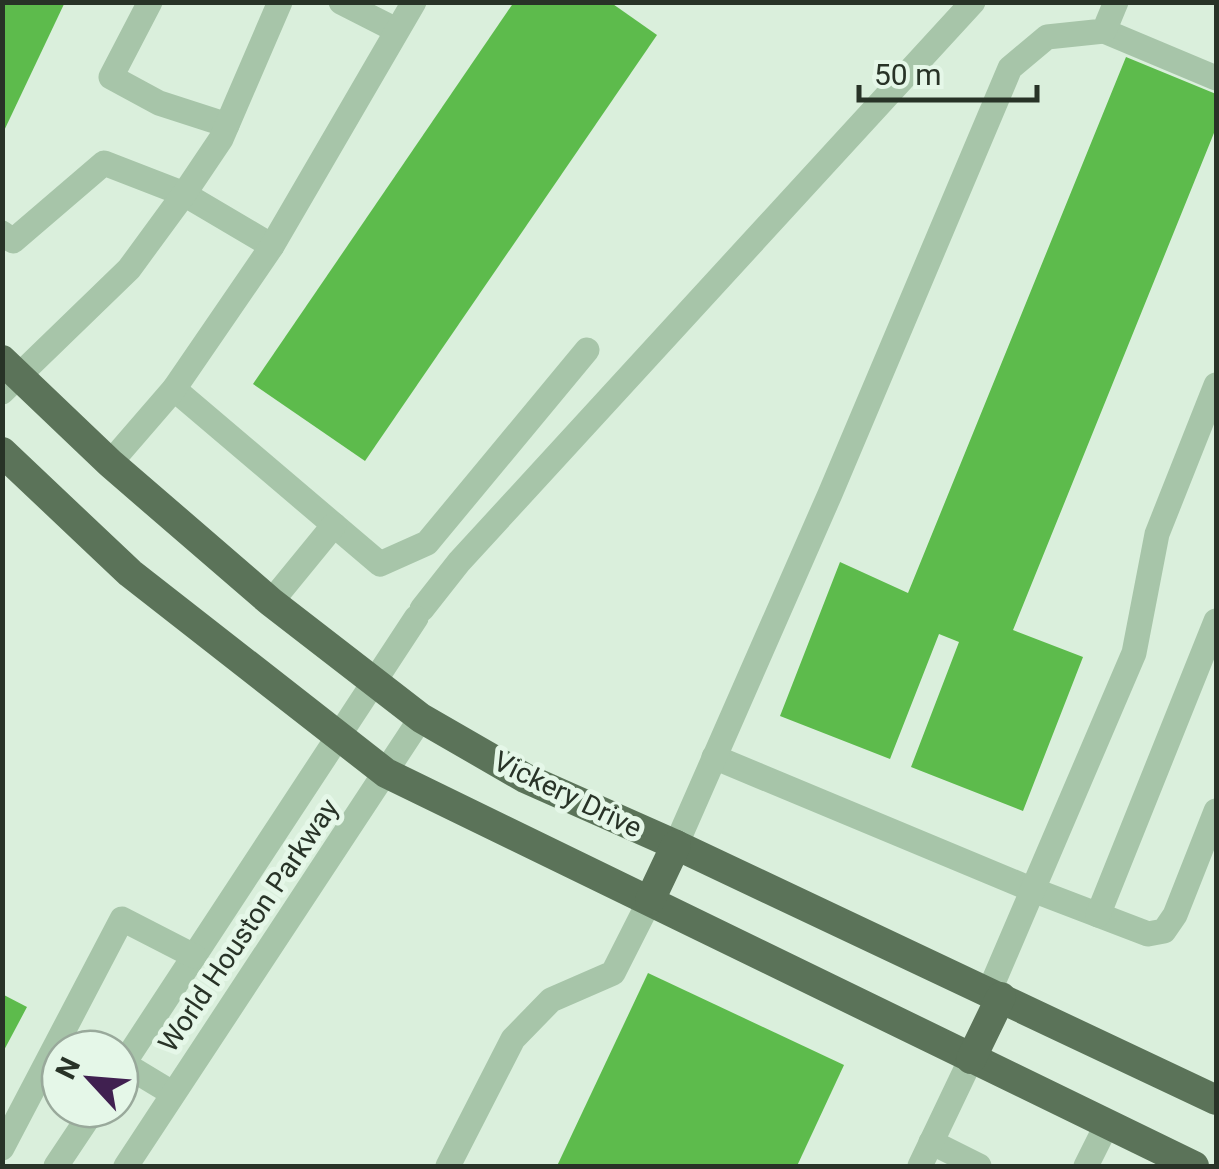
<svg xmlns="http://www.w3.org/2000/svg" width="1219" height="1169" font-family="Roboto,sans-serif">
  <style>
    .building { fill: #5dbb4c }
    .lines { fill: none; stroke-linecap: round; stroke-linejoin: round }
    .minor { stroke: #a7c5a9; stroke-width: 25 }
    .major { stroke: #5b7359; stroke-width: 30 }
    .labels { text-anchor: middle; stroke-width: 10; stroke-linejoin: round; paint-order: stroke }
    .street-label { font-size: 28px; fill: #283327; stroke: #e5f7e8 }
  </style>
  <rect width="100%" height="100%" fill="#daefdc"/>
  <g class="building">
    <polygon points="2,2 65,2 2,135"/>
    <polygon points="514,2 610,2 657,35 365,461 253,384"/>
    <polygon points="1126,57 1216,94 1216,128 1013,630 1083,657 1023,811 911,767 959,642 939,634 890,759 780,716 840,562 908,593"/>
    <polygon points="648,973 844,1065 797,1166 557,1166"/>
    <polygon points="2,994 27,1007 2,1054"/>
  </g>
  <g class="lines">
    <g class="minor">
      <polyline points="150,2 111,77 159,103 227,125"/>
      <polyline points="341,2 396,30"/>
      <polyline points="1104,31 1216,78"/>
      <polyline points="2,233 13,241 104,163 184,194 272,246"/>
      <polyline points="174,389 380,564 427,543 587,350"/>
      <polyline points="2,392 129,269 184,194 221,139 280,2"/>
      <polyline points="110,463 174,389 272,246 414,2"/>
      <polyline points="271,602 334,525"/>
      <polyline points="422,609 459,562 973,2"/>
      <polyline points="714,757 1033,890 1148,934 1164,931 1175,915 1216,811"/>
      <polyline points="676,845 830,494 1010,68 1047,37 1104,31 1116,2"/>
      <polyline points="1098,915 1216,621"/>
      <polyline points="989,992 1134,653 1157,534 1216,385"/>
      <polyline points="124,1064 172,1093"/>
      <polyline points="120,1069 416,618"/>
      <polyline points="931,1142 979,1166"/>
      <polyline points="2,1148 122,919 194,956"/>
      <polyline points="56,1166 94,1109"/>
      <polyline points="126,1166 421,718"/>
      <polyline points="448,1166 513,1039 551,1000 613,973 650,900"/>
      <polyline points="920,1166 971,1059"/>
      <polyline points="1086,1166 1107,1124"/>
    </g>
    <g class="major">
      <polyline points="2,360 110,463 271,602 421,718 525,778 676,845 1216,1100"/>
      <polyline points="2,452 130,573 386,773 1194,1166"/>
      <polyline points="650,900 676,845"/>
      <polyline points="971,1059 1001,997"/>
    </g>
  </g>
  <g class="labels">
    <g class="street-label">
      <text transform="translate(568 794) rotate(26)" y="10">Vickery Drive</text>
      <text transform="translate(248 925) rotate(-56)" y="10">World Houston Parkway</text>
    </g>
  </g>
  <rect width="1219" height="1169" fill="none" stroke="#283327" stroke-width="10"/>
  <g transform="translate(90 1079) rotate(296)"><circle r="48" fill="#e5f7e8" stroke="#99a99b" stroke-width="2.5"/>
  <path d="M0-8L18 38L0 25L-18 38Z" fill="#402050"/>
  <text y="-15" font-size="28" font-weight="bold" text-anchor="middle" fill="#283327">N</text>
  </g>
  <path d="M859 85v15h178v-15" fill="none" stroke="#283327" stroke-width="5"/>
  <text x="874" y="85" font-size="30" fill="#283327" stroke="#e5f7e8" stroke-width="8" paint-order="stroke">50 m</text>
</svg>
